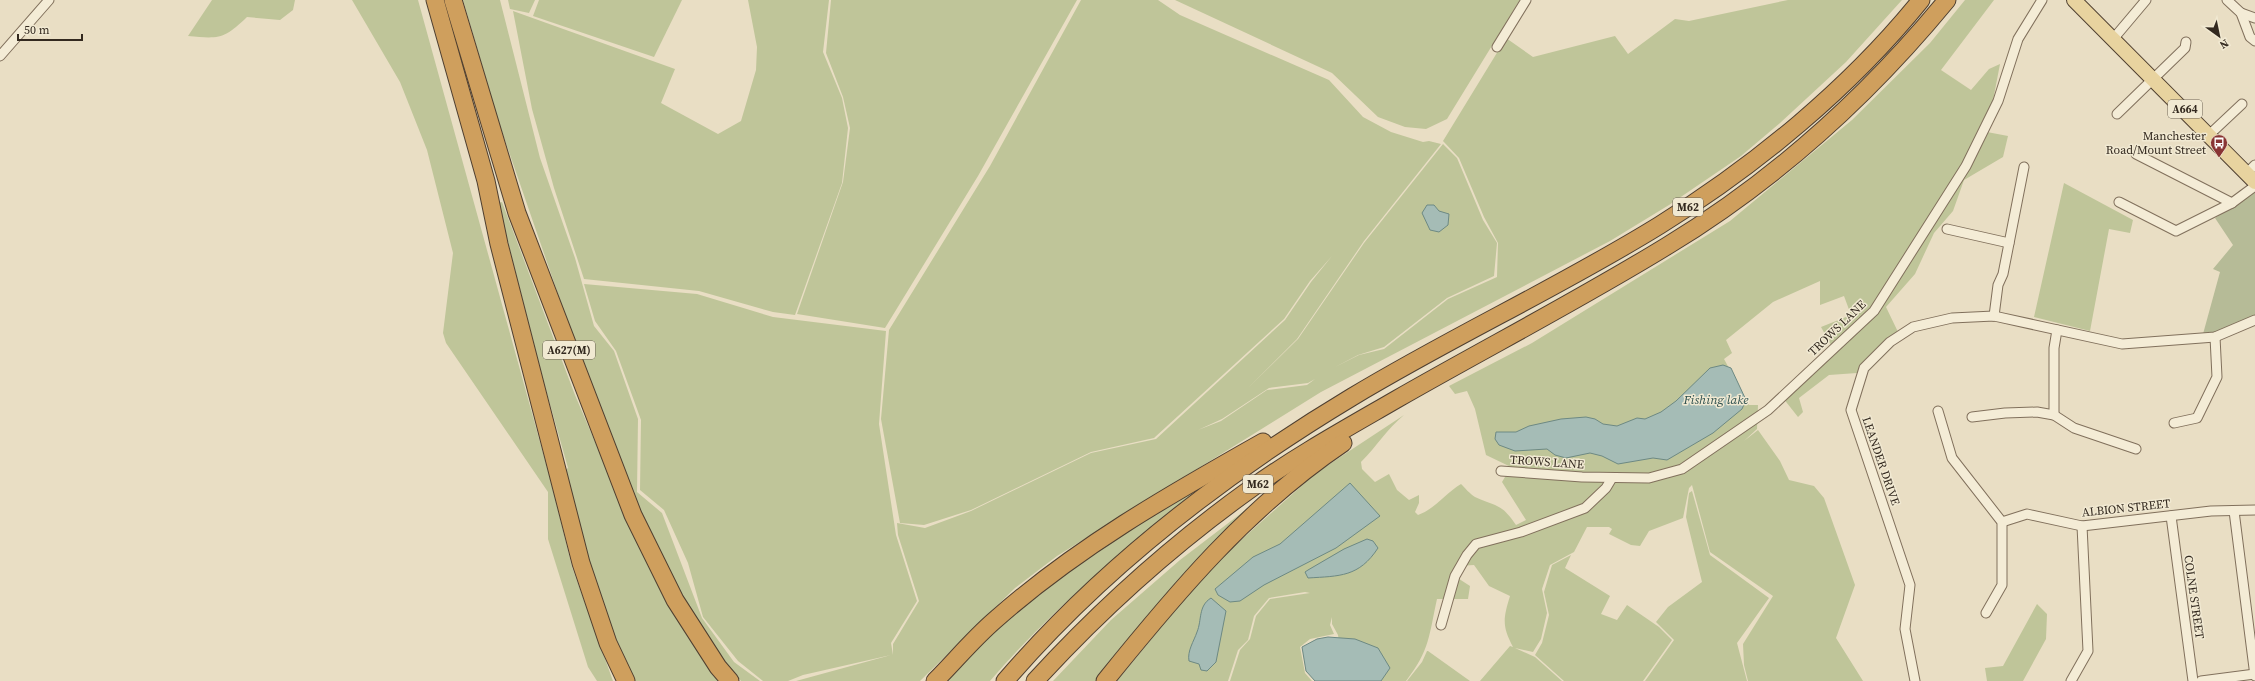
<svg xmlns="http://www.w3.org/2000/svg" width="2255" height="681" font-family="'Source Serif 4',serif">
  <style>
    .green { fill: #bfc599; fill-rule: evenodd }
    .cemetery { fill: #b6bb97 }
    .water { fill: #a5bcb6; stroke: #6d8983 }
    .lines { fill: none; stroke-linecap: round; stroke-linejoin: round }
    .street-casing { stroke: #81705c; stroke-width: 11 }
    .primary-casing { stroke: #4f3f30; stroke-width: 16 }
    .highway-casing { stroke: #4f3f30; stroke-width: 19 }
    .street { stroke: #f4ecd6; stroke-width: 9 }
    .primary { stroke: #e8d39f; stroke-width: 14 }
    .highway { stroke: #cf9f5d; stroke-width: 17 }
    .labels { text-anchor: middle; stroke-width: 3; stroke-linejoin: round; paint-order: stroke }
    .shield { fill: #f1e9d2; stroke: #6c6355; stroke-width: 1 }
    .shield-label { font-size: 11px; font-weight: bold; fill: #33291f }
    .poi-label { font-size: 12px; fill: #33291f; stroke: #f1e9d2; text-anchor: end }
    .street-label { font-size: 12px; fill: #33291f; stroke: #f1e9d2 }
    .water-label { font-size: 13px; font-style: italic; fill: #2f514f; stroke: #f1e9d2 }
  </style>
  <rect width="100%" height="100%" fill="#e9dec4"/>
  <g class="green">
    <path d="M212 0H295L293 10 280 20 247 17C224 39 220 39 188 36Z"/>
    <polygon points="352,0 418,0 551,482 572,567 613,681 597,681 588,667 548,539 548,492 446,343 443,333 453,253 427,150 400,82"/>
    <polygon points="463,0 500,0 540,158 575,258 594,326 614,351 638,419 637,492 662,513 702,618 734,662 760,681 741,681 708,640 675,582 635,500 599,413 499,123"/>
    <polygon points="508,0 535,0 529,13 510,9"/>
    <polygon points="539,0 682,0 654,57 533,16"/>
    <polygon points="748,0 829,0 823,52 842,98 848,128 842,183 795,315 773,312 699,291 584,279 554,188 532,109 513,11 675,69 661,103 718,134 741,121 756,70 757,47"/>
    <polygon points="831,0 1077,0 978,176 885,328 797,314 843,182 850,128 843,97 826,53"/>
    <path d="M1081 0H1158L1180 15 1329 80 1363 117 1391 132 1423 142 1429 141 1441 144 1364 241 1297 339 1248 388 1298 339 1364 243 1443 144 1457 158 1483 220 1497 243 1494 276 1447 298 1384 347 1358 355 1335 367 1359 355 1384 349 1448 299 1497 277 1498 243 1484 217 1459 158 1443 141 1506 38 1533 57 1615 36 1628 54 1675 19 1689 21 1788 0H1902L1846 62 1780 123 1741 156 1669 205 1610 241 1321 392 1057 556 1015 588 920 681H796L891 655 803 675 788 681H763L738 661 703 617 688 563 664 510 640 490 641 420 616 351 595 321 584 284 697 294 773 317 886 331 879 424 896 535 917 601 891 643 893 655V644L919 601 898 535 897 523 925 528 971 511 1091 453 1156 439 1285 320 1311 282 1332 256 1310 281 1284 319 1154 438 1091 452 971 510 924 525 900 523 881 419 889 330 990 166ZM1315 379 1307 385 1267 390 1221 421 1198 430 1222 419 1269 388 1308 383Z"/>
    <polygon points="1175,0 1520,0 1447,119 1426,129 1405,127 1378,117 1332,73"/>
    <path d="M1965 0H1994L1941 70 1971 90 1989 69 2000 64 1987 132 2008 136 2003 157 1964 180 1953 211 1934 233 1915 274 1886 307 1898 332 1857 373 1829 375 1799 398 1803 412 1798 417 1783 398 1831 345 1821 327 1851 315 1844 296 1820 305V281L1773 302 1726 340 1732 353 1724 359 1749 405H1758L1757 429 1744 441 1758 430 1780 461 1789 480 1814 486 1824 498 1855 585 1836 638 1863 681H1748L1744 665 1743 644 1773 596 1710 552 1692 485 1689 488 1683 518 1649 531 1640 546 1631 545 1609 534 1612 529 1609 527H1587L1574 552 1550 565 1542 589 1547 613 1541 639 1533 652 1515 648 1535 657 1562 681H1480L1510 646 1513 647C1502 626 1503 619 1510 596L1489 586 1474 565 1457 566 1453 575 1470 586 1468 599H1437C1429 635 1430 650 1406 681H1346L1338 635 1332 624V617L1330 625 1334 634 1310 639 1300 647 1305 673 1312 681H1230L1240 650 1250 639 1256 616 1270 599 1310 593 1305 592 1269 598 1254 616 1248 640 1238 650 1228 681H1117L1193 588 1231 549 1316 473 1404 415C1387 429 1377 446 1361 462L1362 469 1375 482 1389 474 1397 490 1409 500 1419 495V503L1415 512 1418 515C1435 509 1446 493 1461 484 1465 488 1470 494 1475 497 1497 507 1501 503 1516 525L1526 520 1502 482 1511 467 1486 455 1475 409 1467 391 1455 394 1449 386 1532 343 1730 221 1852 120 1930 43Z"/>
    <polygon points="2064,183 2133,220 2130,233 2109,229 2090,331 2034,317"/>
    <polygon points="502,202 575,395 648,566 686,634 719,681 631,681 594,583 563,472 568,468 544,383 498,203"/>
    <path d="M1219 472C1139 537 1058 602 990 681H941L989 632 1064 570Z"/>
    <polygon points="1282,482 1232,524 1188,569 1096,681 1053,681 1111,620 1180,560"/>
    <polygon points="1692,491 1710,555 1769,598 1737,643 1747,681 1645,681 1674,640 1656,622 1668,607 1702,582 1686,517 1689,493"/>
    <polygon points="1571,555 1565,568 1610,596 1601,614 1617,620 1627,605 1659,627 1672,640 1643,681 1564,681 1535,655 1542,643 1549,615 1544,592 1552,565"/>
    <polygon points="2037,604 2047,614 2046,639 2023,681 1987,681 1985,668 2003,666"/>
    <polygon points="1427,651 1428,651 1470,681 1407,681 1422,662"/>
  </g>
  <polygon class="cemetery" points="2255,192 2255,316 2213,335 2203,334 2220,272 2213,269 2233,245 2215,218"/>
  <g class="water">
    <polygon points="1427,205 1434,205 1439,211 1449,214 1448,225 1439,232 1430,230 1422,213"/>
    <polygon points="1723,365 1731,368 1746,400 1742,409 1713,433 1667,460 1653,458 1618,464 1602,456 1590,453 1566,458 1555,455 1547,449 1515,451 1499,445 1495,439 1496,432 1516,432 1529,426 1561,419 1586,417 1595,419 1603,424 1617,426 1637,418 1645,419 1661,412 1676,401 1710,368"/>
    <polygon points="1350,483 1380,516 1336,548 1264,585 1240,601 1230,602 1218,595 1215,589 1253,557 1280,544"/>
    <path d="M1367 539 1373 541 1378 548C1359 577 1340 576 1308 578L1305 572 1308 570 1344 549Z"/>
    <path d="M1211 598 1226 611 1216 662 1207 671 1201 670 1199 664 1189 661C1187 651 1194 641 1197 632 1202 620 1198 606 1211 598Z"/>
    <polygon points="1328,637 1355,639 1378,648 1390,668 1381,681 1315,681 1306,671 1302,647 1317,639"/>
  </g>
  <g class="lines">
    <g class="street-casing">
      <g id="street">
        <polyline points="2227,0 2241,13 2250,37 2255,41"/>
        <polyline points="2241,13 2255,18"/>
        <polyline points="2114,38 2146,0"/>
        <polyline points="1497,47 1526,0"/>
        <polyline points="0,56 49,0"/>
        <polyline points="2117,114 2185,48 2186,42"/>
        <polyline points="2209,135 2242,104"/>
        <polyline points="2136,154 2232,203"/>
        <polyline points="2247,173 2255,165"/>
        <polyline points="2119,202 2176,231 2232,203 2255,186"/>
        <polyline points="1947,229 2009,243"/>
        <polyline points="1994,316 1998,285 2003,274 2024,167"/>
        <polyline points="1938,411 1952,458 2002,522 2002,585 1986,613"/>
        <polyline points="2054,415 2054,348 2057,330"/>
        <polyline points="1972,417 2005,413 2037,412 2054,415 2074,428 2136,449"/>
        <polyline points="2174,423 2197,418 2217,377 2215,337"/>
        <polyline points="1501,471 1582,477 1649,478 1682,469 1768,410 1874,311 1966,166 1998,101 2018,39 2042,0"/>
        <polyline points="2234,511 2255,676"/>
        <polyline points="2171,516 2193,681"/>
        <polyline points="2002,522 2027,514 2082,526 2211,511 2255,510"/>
        <polyline points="1441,625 1455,576 1467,555 1476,544 1521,532 1585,508 1606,488 1612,478"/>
        <polyline points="1915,681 1905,629 1910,585 1851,410 1864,368 1890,342 1913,327 1952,318 1994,316 2122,344 2215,337 2255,320"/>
        <polyline points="2071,681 2088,651 2082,526"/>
        <polyline points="2201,681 2255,674"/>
      </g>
    </g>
    <g class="primary-casing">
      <polyline id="primary" points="2074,0 2255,182"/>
    </g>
    <g class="highway-casing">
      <g id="highway">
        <polyline points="435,0 486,181 499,244 581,563 608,643 626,681"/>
        <polyline points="453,0 517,213 633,515 675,600 718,667 730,681"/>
        <path d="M935 681C955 661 973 639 995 620 1076 548 1169 495 1263 442"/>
        <path d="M1005 681C1103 567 1224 474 1352 397 1453 336 1560 287 1660 225 1755 166 1850 88 1921 0"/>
        <path d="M1035 681C1100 610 1171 546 1249 490 1296 456 1347 428 1397 399 1486 348 1579 300 1667 246 1774 181 1868 96 1947 0"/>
        <path d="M1105 681C1176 593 1248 507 1343 443"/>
      </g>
    </g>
    <use href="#street" class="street"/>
    <use href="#primary" class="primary"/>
    <use href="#highway" class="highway"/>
  </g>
  <defs>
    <g id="bus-pin" transform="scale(0.9)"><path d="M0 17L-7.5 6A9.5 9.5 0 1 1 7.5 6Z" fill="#893433" stroke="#f1e9d2"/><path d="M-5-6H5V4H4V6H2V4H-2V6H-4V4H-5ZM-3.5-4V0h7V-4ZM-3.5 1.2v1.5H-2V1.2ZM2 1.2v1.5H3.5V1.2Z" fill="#fff"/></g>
  </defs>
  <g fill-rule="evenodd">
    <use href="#bus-pin" x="2219" y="143"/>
  </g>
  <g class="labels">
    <g class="shield">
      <rect x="2168" y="100" width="34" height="18" rx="3"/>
      <rect x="1673" y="198" width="30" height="18" rx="3"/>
      <rect x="543" y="341" width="52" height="18" rx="3"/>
      <rect x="1243" y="475" width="30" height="18" rx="3"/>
    </g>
    <g class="shield-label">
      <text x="2185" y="113">A664</text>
      <text x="1688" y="211">M62</text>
      <text x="569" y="354">A627(M)</text>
      <text x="1258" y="488">M62</text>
    </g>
    <g class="poi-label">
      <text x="2206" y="140">Manchester<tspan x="2206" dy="14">Road/Mount Street</tspan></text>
    </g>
    <g class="street-label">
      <text transform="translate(1837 328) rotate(-44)" y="4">TROWS LANE</text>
      <text transform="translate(1881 461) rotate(71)" y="4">LEANDER DRIVE</text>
      <text transform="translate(1547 462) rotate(4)" y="4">TROWS LANE</text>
      <text transform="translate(2126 508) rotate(-6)" y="4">ALBION STREET</text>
      <text transform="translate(2194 597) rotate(82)" y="4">COLNE STREET</text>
    </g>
    <g class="water-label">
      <text x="1716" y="404">Fishing lake</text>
    </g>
  </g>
  <g transform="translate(2219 36) rotate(147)" stroke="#f1e9d2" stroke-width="3" paint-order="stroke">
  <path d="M0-3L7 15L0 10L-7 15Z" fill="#33291f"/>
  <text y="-6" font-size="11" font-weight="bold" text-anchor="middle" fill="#33291f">N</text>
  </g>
  <path d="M18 34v6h64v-6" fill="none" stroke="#33291f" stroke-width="2"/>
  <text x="24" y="34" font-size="12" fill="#33291f" stroke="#f1e9d2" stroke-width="3" paint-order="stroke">50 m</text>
</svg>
